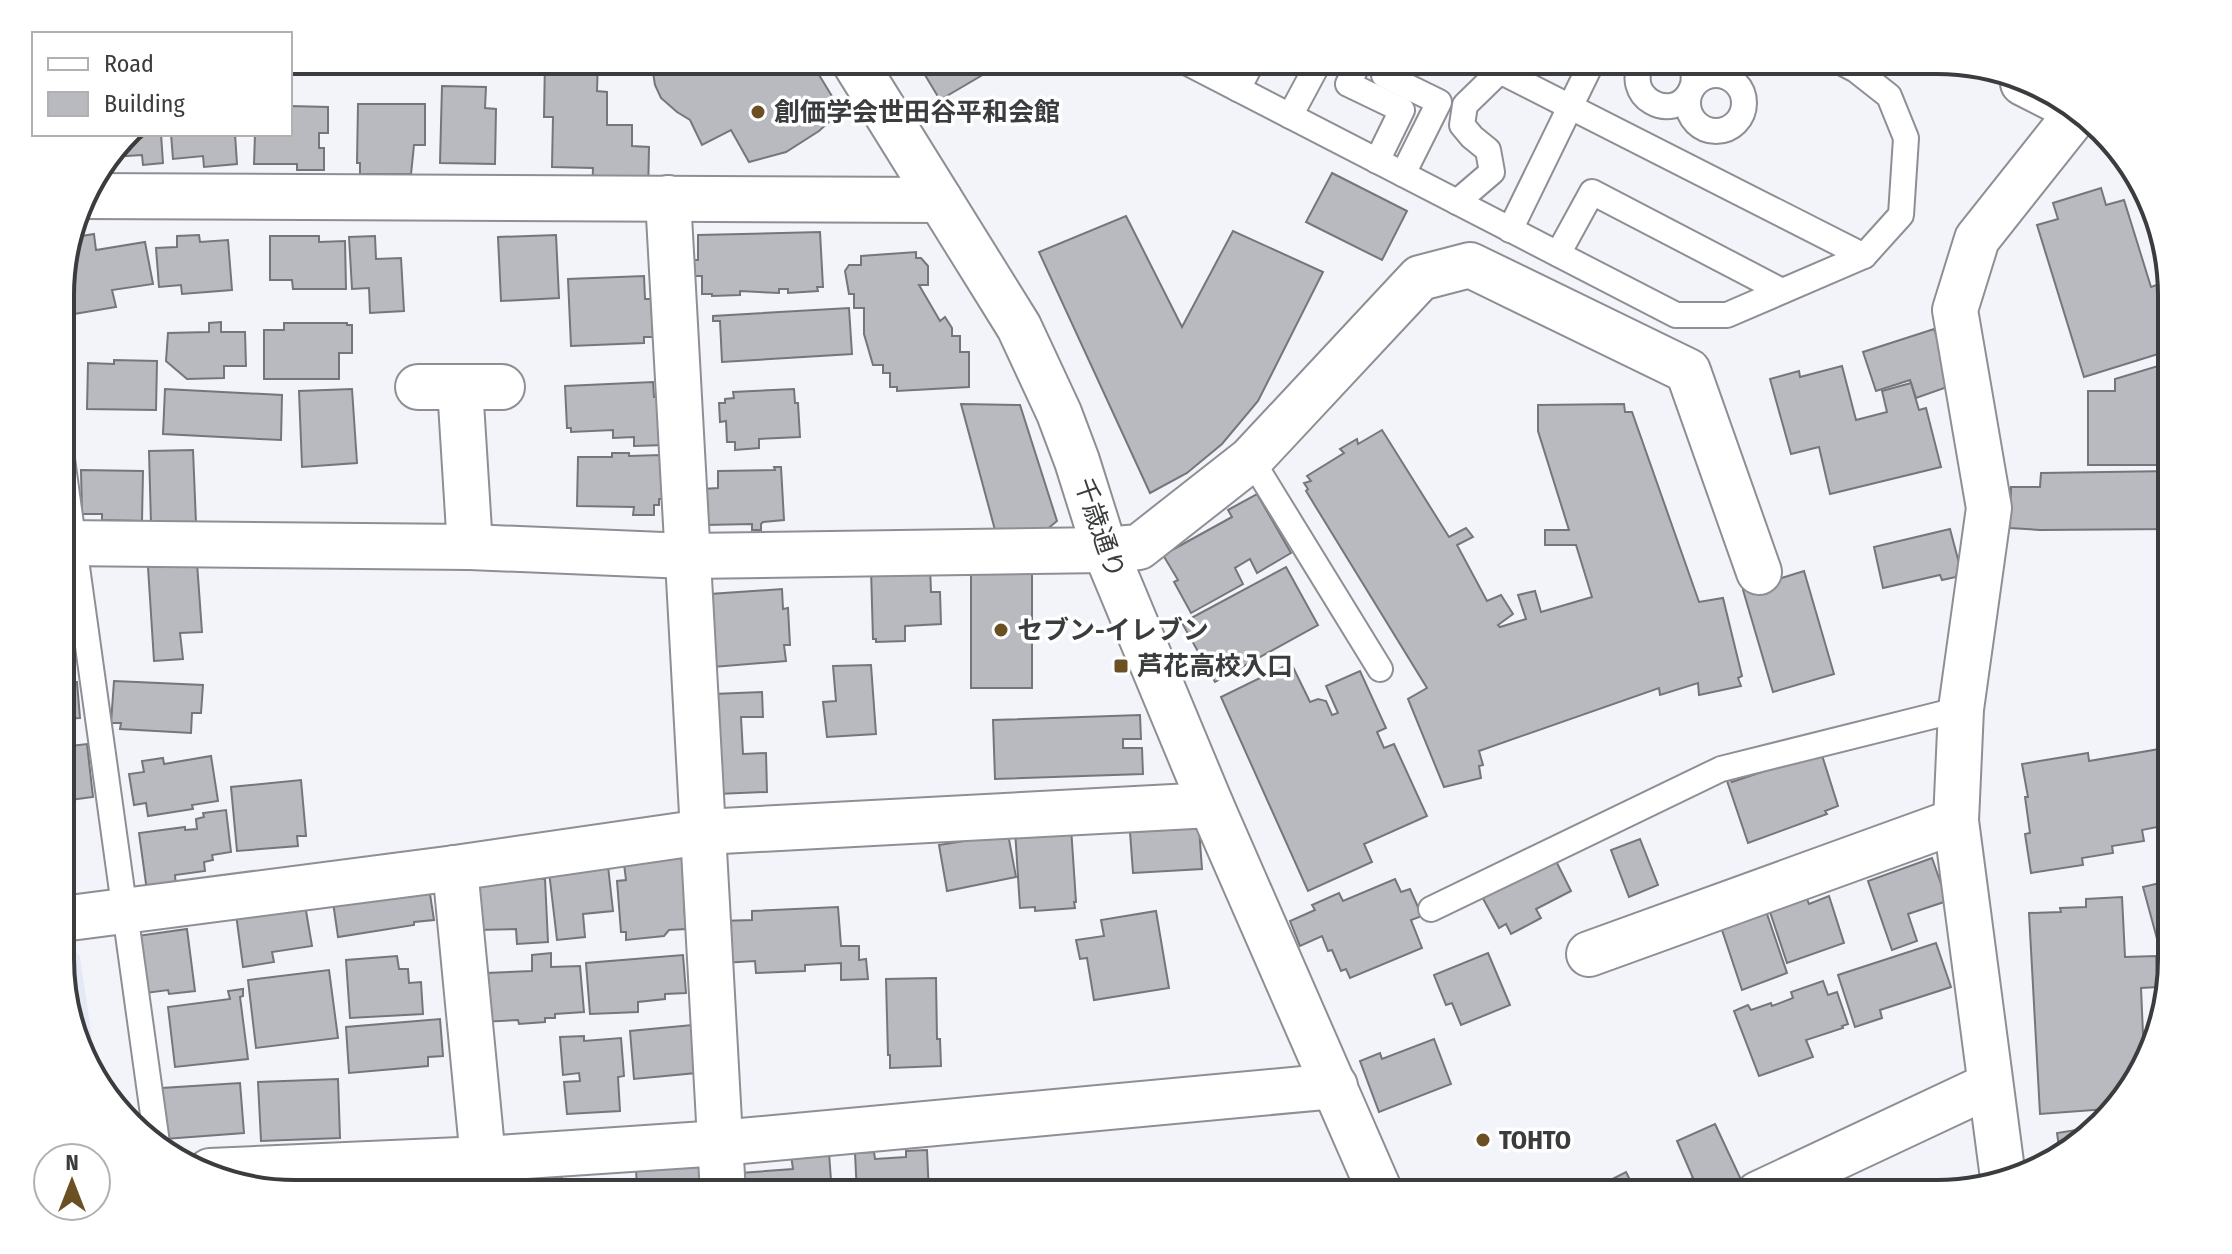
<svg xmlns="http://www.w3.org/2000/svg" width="2232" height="1254" font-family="'Fira Sans Condensed','Noto Sans JP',sans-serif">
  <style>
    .built { fill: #e5e9f6 }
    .building { fill: #b9bac0; stroke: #74767b; stroke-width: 2 }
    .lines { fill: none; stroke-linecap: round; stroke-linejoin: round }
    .service-casing { stroke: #8d8f94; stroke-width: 28 }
    .minor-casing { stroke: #8d8f94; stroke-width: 48 }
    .tertiary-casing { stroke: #8d8f94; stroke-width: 48 }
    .service { stroke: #fff; stroke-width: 24 }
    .minor { stroke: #fff; stroke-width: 44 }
    .tertiary { stroke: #fff; stroke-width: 44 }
    .poi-dot { fill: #6b5023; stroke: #fff; stroke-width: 3 }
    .labels { text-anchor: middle; stroke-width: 7; stroke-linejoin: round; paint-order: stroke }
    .poi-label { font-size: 26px; font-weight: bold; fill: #3b3c3e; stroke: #fff; text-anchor: start }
    .street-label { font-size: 26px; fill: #3b3c3e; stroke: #fff }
    .rim { fill: none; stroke: #3b3c3e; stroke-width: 4 }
  </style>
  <rect width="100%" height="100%" fill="#f2f4fa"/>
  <polygon class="built" points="62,946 69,946 80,956 99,1088 62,989"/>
  <g class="building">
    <polygon points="347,60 429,60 429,63 347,62"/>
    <polygon points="443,60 521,60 521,66 494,67 494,61 490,61 490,63 444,64"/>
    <polygon points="545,60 598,60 597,91 607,92 607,125 632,125 632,146 649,147 648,196 592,194 593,168 552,167 553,117 544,117"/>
    <polygon points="651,60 810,60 841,111 819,131 786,152 749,162 731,130 702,145 690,120 677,112 661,98 655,85"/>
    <polygon points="916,60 999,60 1001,64 940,100"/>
    <polygon points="442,86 486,87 485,108 496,109 495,164 440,163"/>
    <polygon points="358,104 425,104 425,145 414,145 411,174 360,174 360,163 357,163"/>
    <polygon points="290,106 328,107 328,133 319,133 319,148 324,148 324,170 297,170 297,164 254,164 255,134 290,134"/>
    <polygon points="128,134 161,134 163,163 143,165 142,155 110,157"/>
    <polygon points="171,134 235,134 237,164 204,167 203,156 173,159"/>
    <polygon points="1332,173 1407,211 1382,260 1306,222"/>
    <polygon points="2101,188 2106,205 2124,200 2151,287 2171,280 2171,350 2084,377 2037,225 2058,219 2053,203"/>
    <polygon points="1126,216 1182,327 1233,231 1323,272 1258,401 1222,444 1187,473 1150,493 1039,252"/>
    <polygon points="820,232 823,287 817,287 818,291 788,293 788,289 779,289 779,293 740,291 740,295 712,296 712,294 702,294 702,276 693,276 692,260 698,260 698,235"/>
    <polygon points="94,234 96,250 145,242 153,284 112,290 116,307 62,316 62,265 70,238"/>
    <polygon points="199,235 200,242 228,240 232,290 182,294 181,285 159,287 156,248 177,247 177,236"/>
    <polygon points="556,235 559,298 501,301 498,237"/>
    <polygon points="270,236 319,236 319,242 345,241 346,289 293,289 292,280 270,280"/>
    <polygon points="375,236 376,259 401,258 404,311 370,313 369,288 352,289 349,237"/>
    <polygon points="916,252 916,258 921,258 928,266 928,285 919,285 940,321 945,317 952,328 952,336 960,336 960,352 969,352 969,387 897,391 897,387 890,387 890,373 883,373 883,365 873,365 864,334 864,308 854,308 854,294 849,294 845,271 849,265 861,265 861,256"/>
    <polygon points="644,276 645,299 651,299 653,337 644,337 644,343 571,346 568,279"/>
    <polygon points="849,308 852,354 722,362 720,321 713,321 713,316"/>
    <polygon points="221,322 221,332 245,332 246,366 224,366 224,378 187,379 166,361 168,333 209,332 209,323"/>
    <polygon points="284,323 347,323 347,325 352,325 352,353 339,353 339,379 264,379 264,330 284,330"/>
    <polygon points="1934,329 1953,385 1916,398 1910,380 1876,391 1863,352"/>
    <polygon points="114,360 157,361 156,410 87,409 88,363 114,364"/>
    <polygon points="2171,362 2171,465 2088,465 2088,391 2115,391 2115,379"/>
    <polygon points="1842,366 1856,420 1887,412 1882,391 1911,383 1919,410 1926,408 1941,467 1830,494 1819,447 1791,454 1770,379 1799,371 1800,377"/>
    <polygon points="653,382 654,397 662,397 665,445 634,446 634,437 613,438 613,430 571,432 571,428 567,428 565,386"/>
    <polygon points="165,389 282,395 281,440 163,434"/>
    <polygon points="352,389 357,463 302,467 299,391"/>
    <polygon points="794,389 795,403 798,403 800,437 759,439 759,448 735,450 735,442 727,442 726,421 720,422 719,403 725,403 725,399 734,398 733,392"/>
    <polygon points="961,404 1020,405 1057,521 1038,537 995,530"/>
    <polygon points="1624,404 1625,412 1632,412 1699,602 1723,598 1742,676 1738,678 1741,686 1699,695 1698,683 1660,695 1659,688 1479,751 1483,765 1479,766 1481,778 1444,787 1408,699 1427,688 1306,491 1308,489 1304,483 1311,481 1307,476 1344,453 1340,449 1357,439 1358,444 1382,430 1449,537 1466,528 1473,537 1457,545 1487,601 1501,595 1513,614 1498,625 1500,627 1526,619 1518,595 1535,591 1541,612 1592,597 1576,545 1545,545 1545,530 1569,530 1538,431 1538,405"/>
    <polygon points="193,450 196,523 151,524 149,451"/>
    <polygon points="612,453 629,453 629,456 661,455 661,482 665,482 666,499 659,499 659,505 654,505 654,515 633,515 634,507 577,506 578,457 612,457"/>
    <polygon points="774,467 781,467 784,520 763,522 761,524 761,530 752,530 752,524 705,525 703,489 718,488 718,471 775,470"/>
    <polygon points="81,470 143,471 142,521 102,520 102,514 82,514"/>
    <polygon points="2171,471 2171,529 2040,530 2010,528 2011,487 2040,487 2041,473"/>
    <polygon points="1257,494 1291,553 1257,573 1250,559 1235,568 1243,584 1191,613 1174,582 1178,580 1163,555 1232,517 1228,510"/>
    <polygon points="1950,529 1959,563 1956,577 1942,580 1940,575 1883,588 1874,547"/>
    <polygon points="157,561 197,563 202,632 180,633 183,659 154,661 148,567 158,567"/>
    <polygon points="930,566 931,592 940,592 941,624 905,626 905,641 876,642 876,639 873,639 871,569"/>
    <polygon points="1286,567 1318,625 1215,682 1182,623"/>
    <polygon points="1804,571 1834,674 1773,692 1743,590"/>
    <rect x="971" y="573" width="61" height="115"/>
    <polygon points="782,589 783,609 788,608 790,645 784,645 786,661 713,667 710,594"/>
    <polygon points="62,656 66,656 67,663 73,662 75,682 77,682 80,718 62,719"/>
    <polygon points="1291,663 1310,702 1318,699 1326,701 1332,715 1338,713 1326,686 1360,671 1386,728 1377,732 1384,748 1394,744 1427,816 1364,844 1372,862 1308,891 1221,697"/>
    <polygon points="871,665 876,734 827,737 823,702 836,701 833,666"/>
    <polygon points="114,681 203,685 201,713 192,713 191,733 120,729 121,723 111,723"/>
    <polygon points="762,692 763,717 741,717 743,754 766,753 767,792 717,794 713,694"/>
    <polygon points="1140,715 1141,739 1123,739 1123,748 1142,748 1143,774 995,779 993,720"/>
    <polygon points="87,744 93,797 62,801 62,747"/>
    <polygon points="2171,747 2172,824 2142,830 2144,841 2112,846 2113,853 2082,858 2083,865 2031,873 2025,834 2030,833 2025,797 2028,797 2022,764 2088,753 2089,761"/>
    <polygon points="1821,752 1838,806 1825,811 1827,814 1748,843 1726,778 1730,777 1732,782"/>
    <polygon points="211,756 218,801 192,805 193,809 148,816 146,803 134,805 129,774 144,772 142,761 163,758 164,764"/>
    <polygon points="301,780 306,836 297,836 298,846 237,851 231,787"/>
    <polygon points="226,810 231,852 212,855 213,860 204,862 205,871 175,875 176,887 147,891 139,833 185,827 185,830 197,829 196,819 204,817 203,813"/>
    <polygon points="1071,827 1076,902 1074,902 1075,908 1035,911 1035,907 1020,908 1015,830"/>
    <polygon points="1199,828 1202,869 1133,873 1130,832"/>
    <polygon points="1008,834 1016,877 947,891 939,845"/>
    <polygon points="1640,839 1658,885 1629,897 1611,850"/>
    <polygon points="685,854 689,903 684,905 686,929 669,930 664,936 626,940 626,932 621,932 617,881 626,880 623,856"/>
    <polygon points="1553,855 1571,891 1536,909 1541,918 1511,934 1506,924 1499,928 1480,893"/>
    <polygon points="607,857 613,911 583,914 585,937 557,940 548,863"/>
    <polygon points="1932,858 1947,901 1908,914 1917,941 1892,950 1868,881"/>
    <polygon points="542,875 542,879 545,879 548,942 517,944 516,929 475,930 474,893 480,893 480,881"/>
    <polygon points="1395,879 1401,892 1410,889 1422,916 1411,920 1422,948 1350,978 1346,969 1341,971 1332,950 1328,951 1322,936 1300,946 1290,921 1315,910 1312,905 1339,893 1343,901"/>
    <polygon points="2172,880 2172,974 2169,983 2143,887"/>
    <polygon points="428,881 434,920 414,922 414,925 338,937 332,895"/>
    <polygon points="1829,896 1844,943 1787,963 1770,912 1807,899 1809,904"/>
    <polygon points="2122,897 2125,957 2156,956 2158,987 2141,988 2144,1057 2146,1057 2141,1076 2107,1109 2040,1114 2029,913 2061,912 2060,908 2086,907 2086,899"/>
    <polygon points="305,905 312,946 272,952 274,962 243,967 236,914"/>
    <polygon points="838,907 841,946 859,946 859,960 866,959 868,979 841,980 841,963 805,965 805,971 756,973 755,961 723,963 721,921 752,920 752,911"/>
    <polygon points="1156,911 1169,988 1094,1000 1087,958 1080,959 1076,940 1104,936 1101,920"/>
    <polygon points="1766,911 1787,973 1742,990 1721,927"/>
    <polygon points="187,929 195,991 169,994 168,990 146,993 137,936"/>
    <polygon points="1936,943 1951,987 1880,1010 1882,1018 1855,1027 1838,975"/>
    <polygon points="551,953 551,967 580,966 584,1012 555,1014 555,1018 545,1018 545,1022 519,1024 518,1020 481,1022 486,973 532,971 532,955"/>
    <polygon points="1488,953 1510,1005 1461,1025 1452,1003 1446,1005 1434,975"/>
    <polygon points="683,955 686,993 665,994 665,999 638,1002 638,1012 590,1014 586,963"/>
    <polygon points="397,956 399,969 408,969 409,983 421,982 423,1014 350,1018 346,960"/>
    <polygon points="329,970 338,1038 256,1048 248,980"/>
    <polygon points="936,978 937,1039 940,1039 941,1066 890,1068 890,1055 888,1055 886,979"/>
    <polygon points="1823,981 1828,995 1837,992 1848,1024 1842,1026 1843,1028 1806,1040 1813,1057 1759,1076 1734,1011 1748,1005 1751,1010 1771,1003 1772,1006 1793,998 1791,992"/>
    <polygon points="243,989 243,996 240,997 248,1059 175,1067 168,1007 230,999 228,991"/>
    <polygon points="440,1019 443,1056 428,1057 428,1066 349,1073 346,1027"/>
    <polygon points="692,1025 696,1073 634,1079 630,1031"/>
    <polygon points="584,1036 584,1041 621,1038 624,1076 618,1077 620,1111 567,1114 564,1082 580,1081 579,1073 563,1075 560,1037"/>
    <polygon points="1434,1039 1451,1084 1379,1112 1360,1061 1380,1053 1382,1059"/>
    <polygon points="338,1079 340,1138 261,1141 258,1082"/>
    <polygon points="240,1083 244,1133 165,1139 162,1088"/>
    <polygon points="1715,1124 1744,1186 1727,1194 1697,1194 1691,1179 1693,1178 1677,1141"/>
    <polygon points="2089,1128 2065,1152 2065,1147 2059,1147 2057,1133"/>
    <polygon points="927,1150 929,1194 857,1194 855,1153 874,1152 875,1159 906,1157 906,1151"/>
    <polygon points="829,1153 832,1194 742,1194 740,1173 793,1169 791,1155"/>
    <polygon points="702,1160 706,1194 637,1194 636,1166"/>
    <polygon points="489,1167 490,1194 423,1194 422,1170"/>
    <polygon points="561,1168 563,1194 499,1194 498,1170"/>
    <polygon points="1626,1172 1637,1194 1583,1194"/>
    <polygon points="350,1174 352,1194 288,1192 288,1184"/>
    <polygon points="414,1184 415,1194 355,1194 355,1186"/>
  </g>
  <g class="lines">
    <g class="service-casing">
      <g id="service">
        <polyline points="1182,60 1676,315 1727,315 1864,256 1901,215 1906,138 1889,96 1856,70 1837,60"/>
        <polyline points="1360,60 1348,84 1402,110 1377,161"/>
        <polyline points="1391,60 1384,75 1439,102 1403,174"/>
        <polyline points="1478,60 1864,256"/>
        <path d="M1644 60C1619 96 1674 126 1691 90 1696 79 1694 70 1687 60"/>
        <circle cx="1716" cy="103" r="28"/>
        <polyline points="1238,89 1253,60"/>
        <polyline points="1290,116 1320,60"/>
        <polyline points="1457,202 1492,172 1488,150 1472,137 1462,125 1465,105 1500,71"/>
        <polyline points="1510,230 1593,60"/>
        <polyline points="1558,254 1592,192 1782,291"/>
        <polyline points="62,459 157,1143"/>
        <polyline points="1251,459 1380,669"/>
        <polyline points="1431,909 1721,769 1961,709"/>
      </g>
    </g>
    <g class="minor-casing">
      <g id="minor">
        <polyline points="83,196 940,200"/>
        <polyline points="668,198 723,1194"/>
        <polyline points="418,387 502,387"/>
        <polyline points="460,387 470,547"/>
        <polyline points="62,543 470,547 687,556 1105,550 1139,547 1251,459 1420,278 1470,265 1688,371 1759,572"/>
        <polyline points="455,868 483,1159"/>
        <polyline points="62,919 455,868 703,832 1211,805"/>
        <polyline points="1589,954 1956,821"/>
        <polyline points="210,1171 483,1159 720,1143 1335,1086"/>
        <polyline points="2003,1178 1956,821 1961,709 1989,508 1955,310 1977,239 2077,113"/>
        <polyline points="1758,1194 1990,1085"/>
      </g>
    </g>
    <g class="tertiary-casing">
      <g id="tertiary">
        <polyline points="853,60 1019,327 1059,413 1077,461 1105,550 1211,805 1381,1194"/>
        <polyline points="2023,83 2072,108"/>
      </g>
    </g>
    <use href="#service" class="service"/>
    <use href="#minor" class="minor"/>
    <use href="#tertiary" class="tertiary"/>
  </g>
  <g class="poi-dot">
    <circle cx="758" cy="112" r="8"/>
    <circle cx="1001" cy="630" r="8"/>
    <rect x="1113" y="658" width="16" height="16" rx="4"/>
    <circle cx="1483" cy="1140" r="8"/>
  </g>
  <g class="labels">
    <g class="poi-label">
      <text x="774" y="121">創価学会世田谷平和会館</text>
      <text x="1017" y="639">セブン-イレブン</text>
      <text x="1137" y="675">芦花高校入口</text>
      <text x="1499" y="1149">TOHTO</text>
    </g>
    <g class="street-label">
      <text transform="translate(1100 528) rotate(71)" y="9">千歳通り</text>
    </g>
  </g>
  <path d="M0 0H2232V1254H0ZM295 74H1937A221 221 0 0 1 2158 295V959A221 221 0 0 1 1937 1180H295A221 221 0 0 1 74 959V295A221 221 0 0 1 295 74Z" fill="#fff" fill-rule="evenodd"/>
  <path class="rim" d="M295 74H1937A221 221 0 0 1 2158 295V959A221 221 0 0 1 1937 1180H295A221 221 0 0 1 74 959V295A221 221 0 0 1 295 74Z"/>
  <rect x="32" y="32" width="260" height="104" fill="#ffffff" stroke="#b1b1b2" stroke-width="2"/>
  <rect x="48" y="58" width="40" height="12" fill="#ffffff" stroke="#b1b1b2" stroke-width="2"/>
  <text x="104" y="72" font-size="24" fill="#3b3c3e">Road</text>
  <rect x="48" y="92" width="40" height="24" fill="#b9bac0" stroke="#b1b1b2" stroke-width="2"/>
  <text x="104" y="112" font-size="24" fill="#3b3c3e">Building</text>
  <g transform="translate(72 1182)"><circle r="38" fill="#ffffff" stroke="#b1b1b2" stroke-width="2"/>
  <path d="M0-6L14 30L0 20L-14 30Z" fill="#6b5023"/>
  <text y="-12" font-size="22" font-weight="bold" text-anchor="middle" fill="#3b3c3e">N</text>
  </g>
</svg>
